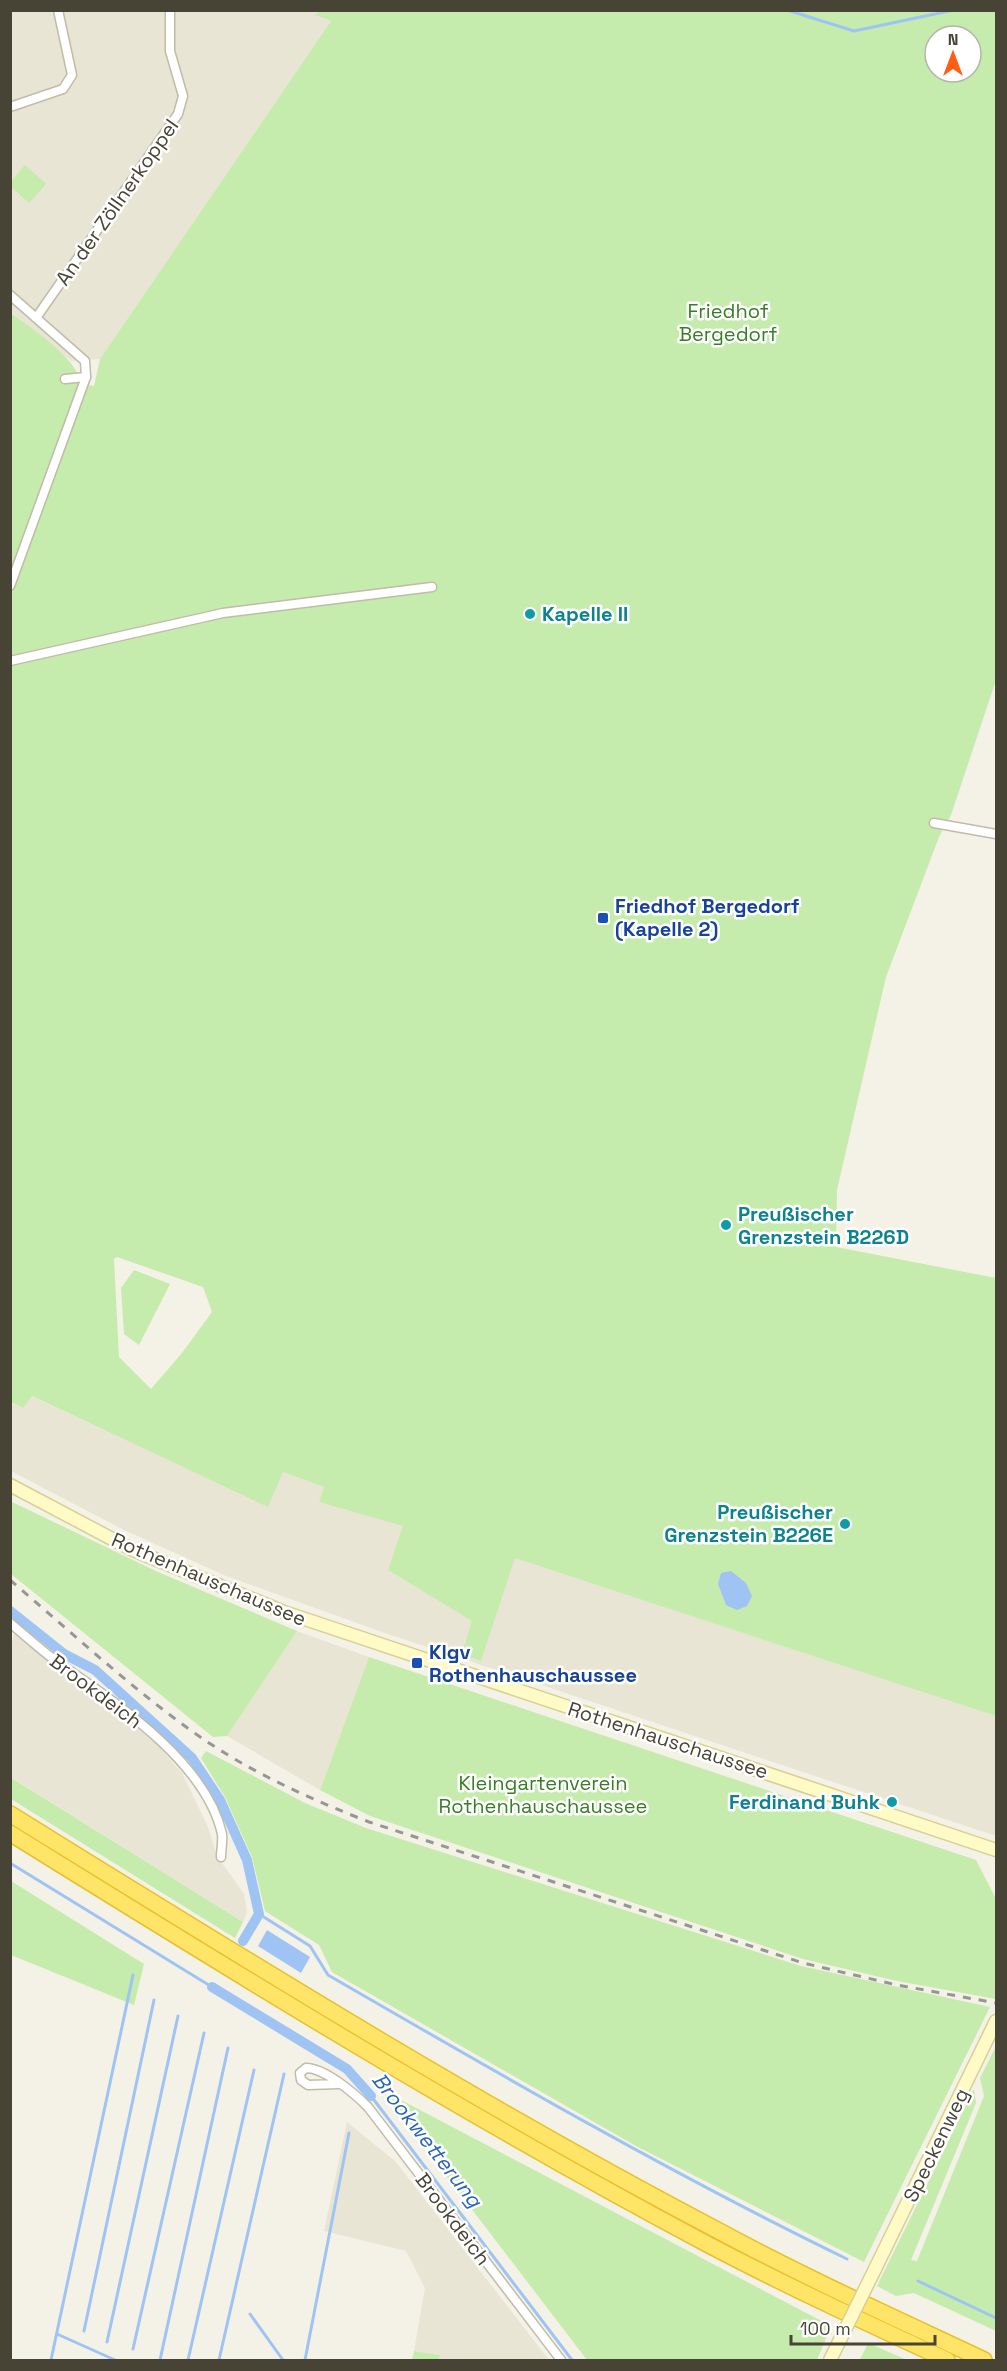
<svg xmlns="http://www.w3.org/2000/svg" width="1007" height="2371" font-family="'Space Grotesk',sans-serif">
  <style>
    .residential { fill: #e8e5d4 }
    .green { fill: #c5ebad; fill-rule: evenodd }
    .water { fill: #9fc4f4 }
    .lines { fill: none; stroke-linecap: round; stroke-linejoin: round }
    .stream { stroke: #9fc4f4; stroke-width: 3 }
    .canal { stroke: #9fc4f4; stroke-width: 10 }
    .street-casing { stroke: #c0bca8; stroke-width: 11 }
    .secondary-casing { stroke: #d7d094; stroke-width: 15 }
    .highway-casing { stroke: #e6c02f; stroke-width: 18 }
    .street { stroke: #fff; stroke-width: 8 }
    .secondary { stroke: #fffac6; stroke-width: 12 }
    .highway { stroke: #ffe567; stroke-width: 15 }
    .rail { stroke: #969696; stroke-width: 3; stroke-dasharray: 8 8; stroke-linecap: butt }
    .secondary-bridge-casing { stroke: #d7d094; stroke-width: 15; stroke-linecap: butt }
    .secondary-bridge { stroke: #fffac6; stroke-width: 12 }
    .culture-dot { fill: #0f9aa8; stroke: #fff; stroke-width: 2 }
    .transit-dot { fill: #1a4fb4; stroke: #fff; stroke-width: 2 }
    .labels { text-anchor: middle; stroke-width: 5; stroke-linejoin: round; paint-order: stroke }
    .street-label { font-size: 20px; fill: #474335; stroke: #fff }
    .park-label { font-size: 20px; fill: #387d25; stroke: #fff }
    .culture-label { font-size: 20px; font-weight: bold; fill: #0d838f; stroke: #fff; text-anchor: start }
    .transit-label { font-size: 20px; font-weight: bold; fill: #164399; stroke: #fff; text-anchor: start }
    .water-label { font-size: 21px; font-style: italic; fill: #2864ba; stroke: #fff }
  </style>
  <rect width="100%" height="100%" fill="#f4f2e6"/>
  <g class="residential">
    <polygon points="319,10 316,15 331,21 100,359 71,361 11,312 10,11"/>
    <polygon points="31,1396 268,1506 283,1472 324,1487 319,1502 404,1526 388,1570 473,1621 481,1661 515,1557 996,1716 996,1836 382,1632 226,1576 124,1530 11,1471 10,1402 23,1408"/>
    <polygon points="297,1631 369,1657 320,1790 227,1736"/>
    <polygon points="14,1634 54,1665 108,1701 150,1737 182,1773 208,1827 217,1856 244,1894 247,1912 243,1922 11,1777 10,1652"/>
    <polygon points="347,2122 395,2161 549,2360 439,2360 440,2355 414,2351 425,2288 406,2251 324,2231"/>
  </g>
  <g class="green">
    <path d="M319 11H996V680L951 815 939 837 886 977 837 1190 836 1247 996 1278V1716L515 1558 481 1661 462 1654 472 1621 388 1570 403 1526 319 1502 324 1487 283 1472 268 1507 32 1396 23 1408 11 1402 10 312C29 327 81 360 80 384L94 386 100 359 331 21 315 15ZM935 36H971V72H935ZM117 1257 203 1287 212 1312 182 1353 151 1389 119 1357 114 1259Z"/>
    <polygon points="25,165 46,184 29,203 11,187 11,182"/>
    <polygon points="134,1270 170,1284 139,1345 124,1334 121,1288"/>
    <polygon points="10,1501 158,1572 297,1631 227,1736 213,1737 11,1574"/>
    <polygon points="369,1657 976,1860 996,1899 996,1999 897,1981 803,1959 370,1816 320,1790"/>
    <polygon points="206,1751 305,1803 366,1828 801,1966 990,2007 864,2262 636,2146 332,1972 319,1945 265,1911 252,1857 225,1797 201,1758"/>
    <polygon points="10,1777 243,1922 235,1938 11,1799"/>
    <polygon points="11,1881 144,1964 134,2005 11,1955"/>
    <polygon points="996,2046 996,2331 914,2293 896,2296 877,2286 974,2089 976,2103 911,2260 917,2261 984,2096 980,2078"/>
    <polygon points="380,2089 831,2326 817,2360 587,2360"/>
    <polygon points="868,2343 907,2360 860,2360"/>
    <polygon points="414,2351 440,2355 439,2360 412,2360"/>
  </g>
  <g class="water">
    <polygon points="731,1571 746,1583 752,1596 747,1606 737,1610 726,1605 718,1584 721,1573"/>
    <polygon points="267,1930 310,1957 301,1973 258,1946"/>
  </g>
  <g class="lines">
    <g class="stream">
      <polyline points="787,10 854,31 954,10"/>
      <polyline points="10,1863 212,1987"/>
      <path d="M259 1914 310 1946 328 1975C499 2074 670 2173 847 2259"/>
      <polyline points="371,2096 572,2360"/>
      <polyline points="918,2281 996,2318"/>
      <polyline points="250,2314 283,2360"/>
      <polyline points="84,2331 154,2000"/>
      <polyline points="57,2334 115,2360"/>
      <polyline points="107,2342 178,2016"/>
      <polyline points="133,2349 204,2033"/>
      <polyline points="51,2360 133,1975"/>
      <polyline points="160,2360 228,2048"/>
      <polyline points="188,2360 254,2070"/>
      <polyline points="219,2360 284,2074"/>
      <polyline points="305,2360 349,2133"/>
    </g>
    <g class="canal">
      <polyline points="10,1611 64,1654 95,1670 192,1758 220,1800 247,1860 259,1914 243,1941"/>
      <polyline points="212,1987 347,2069 371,2096"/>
    </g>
    <g class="street-casing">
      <g id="street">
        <polyline points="10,107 63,89 72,75 58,10"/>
        <polyline points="10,295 85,361 86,377 10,586"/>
        <polyline points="36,318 178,114 183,96 170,51 170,10"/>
        <polyline points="65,379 86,377"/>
        <polyline points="10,661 223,613 432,587"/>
        <polyline points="934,823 996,834"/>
        <path d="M10 1623C27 1637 43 1652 60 1664 116 1703 206 1762 222 1834 223 1841 221 1850 221 1857"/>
        <path d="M339 2084 308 2085 301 2080 300 2073 306 2068C325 2068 355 2094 368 2107L561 2360"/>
      </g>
    </g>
    <g class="secondary-casing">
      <g id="secondary">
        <polyline points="10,1485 133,1550 284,1612 996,1850"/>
        <polyline points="875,2269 996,2021"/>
        <polyline points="830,2360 838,2344"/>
      </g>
    </g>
    <g class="highway-casing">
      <g id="highway">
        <path d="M10 1814C243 1958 475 2103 717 2230 804 2277 895 2318 984 2360"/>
        <path d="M10 1833C240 1976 470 2118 709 2245 787 2286 867 2323 947 2360"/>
      </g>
    </g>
    <use href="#street" class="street"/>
    <use href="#secondary" class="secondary"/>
    <use href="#highway" class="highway"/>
    <path class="rail" d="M10 1580C75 1635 138 1695 209 1743 259 1776 313 1800 369 1822L803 1963 897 1985 996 2003"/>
    <g class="secondary-bridge-casing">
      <polyline id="secondary-bridge" points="838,2344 875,2269"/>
    </g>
    <use href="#secondary-bridge" class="secondary-bridge"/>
  </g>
  <g class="culture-dot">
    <circle cx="530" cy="614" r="6"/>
    <circle cx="726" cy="1225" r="6"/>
    <circle cx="845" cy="1524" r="6"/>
    <circle cx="892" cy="1802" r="6"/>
  </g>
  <g class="transit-dot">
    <rect x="597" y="912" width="12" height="12" rx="3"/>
    <rect x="411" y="1657" width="12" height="12" rx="3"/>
  </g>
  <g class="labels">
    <g class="street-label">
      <text transform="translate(117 202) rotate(-55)" y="7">An der Zöllnerkoppel</text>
      <text transform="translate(209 1579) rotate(23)" y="7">Rothenhauschaussee</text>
      <text transform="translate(96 1691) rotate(37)" y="7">Brookdeich</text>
      <text transform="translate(668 1740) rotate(18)" y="7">Rothenhauschaussee</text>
      <text transform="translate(936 2145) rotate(-64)" y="7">Speckenweg</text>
      <text transform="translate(453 2219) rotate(53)" y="7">Brookdeich</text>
    </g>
    <g class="park-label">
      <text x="728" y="318">Friedhof<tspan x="728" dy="23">Bergedorf</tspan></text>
      <text x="543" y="1790">Kleingartenverein<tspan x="543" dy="23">Rothenhauschaussee</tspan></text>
    </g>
    <g class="culture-label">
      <text x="542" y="621">Kapelle II</text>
      <text x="738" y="1221">Preußischer<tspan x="738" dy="23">Grenzstein B226D</tspan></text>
      <text x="833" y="1519" text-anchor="end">Preußischer<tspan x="833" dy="23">Grenzstein B226E</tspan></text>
      <text x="880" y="1809" text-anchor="end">Ferdinand Buhk</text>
    </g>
    <g class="transit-label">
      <text x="615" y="913">Friedhof Bergedorf<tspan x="615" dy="23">(Kapelle 2)</tspan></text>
      <text x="429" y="1659">Klgv<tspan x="429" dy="23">Rothenhauschaussee</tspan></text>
    </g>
    <g class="water-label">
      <text transform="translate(427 2140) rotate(52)" y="7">Brookwetterung</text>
    </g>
  </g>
  <rect width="1007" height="2371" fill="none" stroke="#474335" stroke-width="24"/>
  <g transform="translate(953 54)"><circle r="28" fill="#ffffff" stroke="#b5b4ae" stroke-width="1.5"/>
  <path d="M0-4.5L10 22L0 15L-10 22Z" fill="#ff5d13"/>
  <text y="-9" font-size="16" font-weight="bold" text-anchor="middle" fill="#474335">N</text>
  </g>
  <path d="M791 2335v9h144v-9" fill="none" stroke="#474335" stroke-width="3"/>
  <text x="800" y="2335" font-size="18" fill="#474335" stroke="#ffffff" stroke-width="4.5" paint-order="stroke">100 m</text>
</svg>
